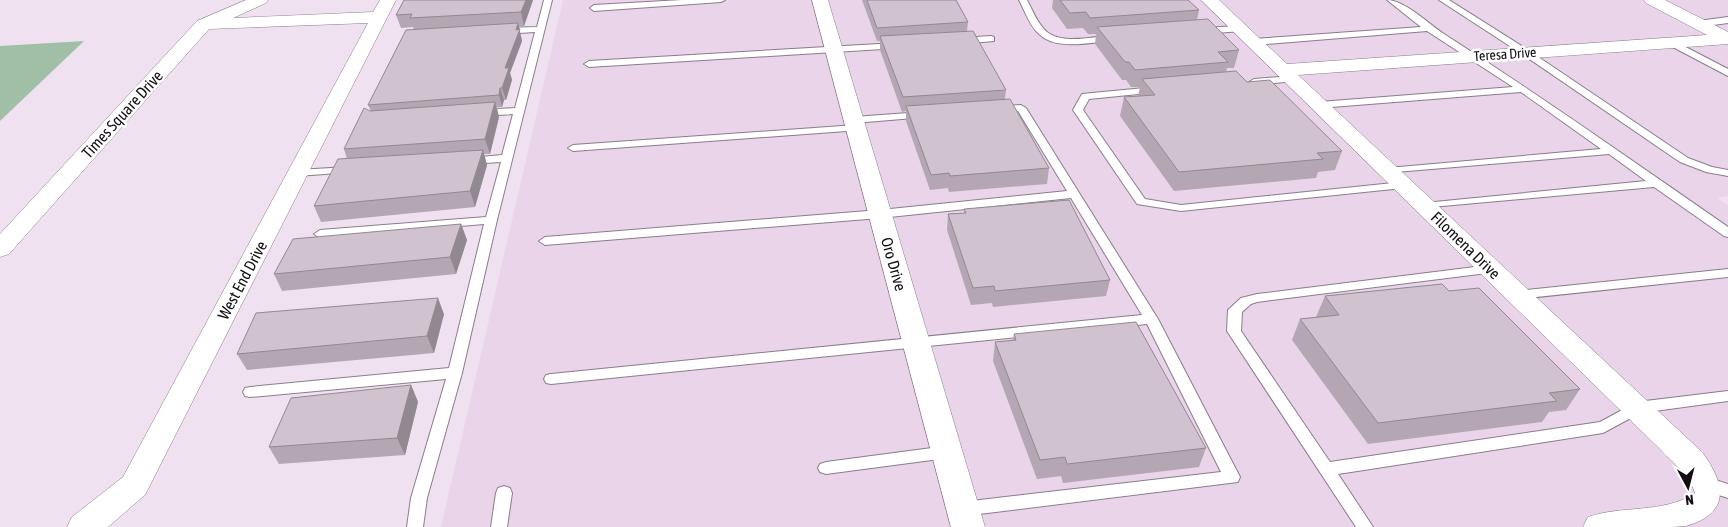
<svg xmlns="http://www.w3.org/2000/svg" width="1728" height="527" font-family="'Asap Condensed',sans-serif">
  <style>
    .built { fill: #e9d4e9 }
    .green { fill: #a1bfa6 }
    .lines { fill: none; stroke-linecap: round; stroke-linejoin: round }
    .service-casing { stroke: #8a7d8a; stroke-width: 2 }
    .minor-casing { stroke: #8a7d8a; stroke-width: 1 }
    .service { fill: #fff; fill-rule: evenodd }
    .minor { fill: #fff; fill-rule: evenodd }
    .wall { fill: #b4a7b3 }
    .shaded-wall { fill: #928892 }
    .building { fill: #d1c2d0; stroke: #928892 }
    .labels { text-anchor: middle; stroke-width: 5; stroke-linejoin: round; paint-order: stroke }
    .far-street-label { font-size: 14px; fill: #120d12; stroke: #fff }
    .street-label { font-size: 16px; fill: #120d12; stroke: #fff }
  </style>
  <rect width="100%" height="100%" fill="#f0e1f0"/>
  <polygon class="built" points="563,0 1728,0 1728,196 1717,198 1728,205 1728,527 441,527"/>
  <polygon class="green" points="84,41 0,121 0,46"/>
  <g class="lines">
    <g class="service-casing">
      <g id="service">
        <polygon points="544,0 552,0 497,220 462,373 427,498 423,527 407,527 411,498 446,379 250,397 245,396 243,392 245,388 250,387 449,368 484,224 320,238 314,234 320,230 486,217 501,162 470,164 465,161 470,158 502,155 513,114 481,116 476,113 481,110 515,108 535,32 503,34 499,31 503,28 537,27"/>
        <polygon points="682,0 725,0 721,2 594,11 590,8 594,5"/>
        <path d="M1019 0H1027C1032 9 1036 20 1043 28 1057 46 1092 37 1112 35L1116 38 1112 41C1091 42 1056 51 1039 34 1029 25 1025 11 1019 0Z"/>
        <path d="M1387 0C1404 0 1429 24 1444 34 1541 96 1634 162 1728 227V237L1724 236 1654 187 1420 208 1418 206 1424 203 1646 181 1609 154 1384 173 1383 171 1384 169 1388 168 1601 149 1521 92 1319 108 1314 105 1319 102 1513 87 1427 31 1253 45 1249 42 1253 39 1421 27Z"/>
        <polygon points="1439,0 1449,0 1528,50 1688,158 1712,167 1728,170 1728,176 1706,172 1680,162 1522,54"/>
        <polygon points="1728,17 1728,23 1698,27 1694,24 1698,21"/>
        <polygon points="1239,26 1242,27 1242,31 1202,34 1198,31 1202,28"/>
        <polygon points="991,36 994,37 994,41 960,44 956,41 960,38"/>
        <polygon points="1672,40 1728,69 1728,76 1669,45 1669,41"/>
        <polygon points="896,43 900,46 899,48 589,67 584,64 589,61"/>
        <polygon points="1292,76 1297,79 1295,81 1254,85 1249,82 1254,79"/>
        <polygon points="1155,87 1160,90 1158,92 1089,99 1083,110 1145,199 1181,205 1403,182 1409,185 1403,188 1181,211 1137,204 1073,110 1082,94"/>
        <polygon points="1021,105 1026,108 1158,319 1240,477 1238,482 963,516 957,514 955,509 957,504 963,502 1221,472 1147,324 551,384 546,383 544,379 546,375 551,374 1142,315 1071,198 880,218 545,245 539,241 545,237 880,210 1067,191 1018,111 999,112 994,109 999,106"/>
        <polygon points="922,112 927,115 926,117 854,123 849,120 854,117"/>
        <polygon points="856,125 860,126 861,128 860,130 573,151 568,148 573,145"/>
        <polygon points="347,167 351,168 352,170 351,172 298,176 292,173 298,170"/>
        <polygon points="1491,265 1497,269 1495,272 1257,302 1251,304 1242,312 1241,331 1330,462 1600,422 1637,402 1728,391 1728,401 1640,413 1603,433 1338,474 1373,527 1356,527 1227,331 1228,310 1241,298 1257,294"/>
        <polygon points="1728,269 1728,277 1518,299 1511,295 1518,291"/>
        <polygon points="947,446 953,448 955,452 953,456 947,458 826,474 820,472 818,468 820,464 826,462"/>
        <polygon points="1709,478 1728,484 1728,498 1703,490 1701,485 1703,480"/>
        <polygon points="504,486 510,488 512,493 507,527 491,527 496,493 498,488"/>
      </g>
    </g>
    <g class="minor-casing">
      <g id="minor">
        <polygon points="246,0 268,0 266,3 233,18 373,12 380,0 396,0 145,495 108,527 67,527 72,517 123,477 368,23 209,29 9,254 0,257 0,234 197,21"/>
        <polygon points="812,0 828,0 985,527 951,527"/>
        <path d="M1201 0H1219L1287 64 1707 35 1646 3 1644 0H1665L1728 32V44L1298 75 1702 452C1728 487 1728 514 1686 526 1677 527 1666 527 1656 527 1632 527 1607 527 1583 527L1588 517C1622 505 1664 514 1695 493 1690 476 1673 463 1661 450Z"/>
      </g>
    </g>
    <use href="#service" class="service"/>
    <use href="#minor" class="minor"/>
  </g>
  <g class="wall">
    <polygon points="404,0 533,0 524,26 519,26 522,41 510,73 512,80 506,100 504,100 502,107 497,107 499,117 490,154 484,154 487,165 475,207 321,222 314,206 347,159 344,149 370,111 371,111 368,105 414,30 413,27 401,28 396,15"/>
    <polygon points="862,0 956,0 968,22 967,31 1006,90 1005,99 1049,168 1047,184 949,192 948,188 930,190 906,121 906,111 902,112 880,50 880,41 877,41"/>
    <polygon points="1053,0 1188,0 1199,10 1197,20 1239,50 1234,68 1227,68 1226,72 1247,82 1342,151 1335,170 1318,172 1316,178 1174,191 1120,116 1124,97 1138,96 1140,87 1131,87 1126,80 1122,80 1095,44 1096,34 1088,34 1083,28 1067,29 1052,8"/>
    <polygon points="964,209 1110,280 1106,296 993,307 992,303 971,305 947,230 948,214 964,213"/>
    <polygon points="461,224 467,240 456,274 282,291 274,274"/>
    <polygon points="1449,291 1580,389 1566,410 1549,412 1542,422 1368,444 1292,340 1300,319 1316,317 1325,296"/>
    <polygon points="444,314 434,353 247,370 237,354"/>
    <polygon points="1014,334 1206,448 1199,467 1063,483 1061,476 1037,479 993,361 995,342 1013,340"/>
    <polygon points="411,385 418,402 405,455 279,464 269,447"/>
  </g>
  <g class="shaded-wall">
    <polygon points="526,0 533,0 524,26 521,12"/>
    <polygon points="518,23 522,41 510,73 512,80 506,100 502,88 505,68 516,30"/>
    <polygon points="500,88 504,100 502,107 499,95"/>
    <polygon points="495,102 499,117 490,154 485,139"/>
    <polygon points="483,150 487,165 475,207 470,191"/>
    <polygon points="461,224 467,240 456,274 450,257"/>
    <polygon points="438,298 444,314 434,353 427,336"/>
    <polygon points="411,385 418,402 405,455 397,438"/>
  </g>
  <g class="building">
    <polygon points="404,0 526,0 521,12 410,18 412,14 396,15"/>
    <polygon points="867,0 956,0 968,22 877,28"/>
    <polygon points="1060,0 1188,0 1199,10 1090,18 1086,12 1070,13"/>
    <polygon points="1208,19 1239,50 1218,52 1228,62 1135,70 1129,62 1125,62 1097,27"/>
    <polygon points="518,23 516,30 520,29 505,68 509,68 502,88 500,88 499,95 368,105 406,30"/>
    <polygon points="973,31 1006,90 903,97 880,36"/>
    <polygon points="1236,71 1247,82 1270,80 1342,151 1317,153 1323,159 1179,172 1124,97 1155,95 1142,79"/>
    <polygon points="1010,99 1049,168 950,176 949,173 931,175 906,106"/>
    <polygon points="495,102 485,139 344,149 364,108 370,111"/>
    <polygon points="483,150 470,191 314,206 338,159"/>
    <polygon points="1069,200 1110,280 995,291 994,286 973,288 948,214 966,213 964,209"/>
    <polygon points="461,224 450,257 274,274 293,239"/>
    <polygon points="1442,284 1449,291 1479,288 1580,389 1549,393 1557,401 1378,423 1300,319 1339,315 1325,296"/>
    <polygon points="438,298 427,336 237,354 256,313"/>
    <polygon points="1136,322 1206,448 1067,464 1065,457 1040,460 995,342 1016,340 1014,334"/>
    <polygon points="411,385 397,438 269,447 291,398"/>
  </g>
  <g class="labels">
    <g class="far-street-label">
      <text transform="translate(1505 54) rotate(-4)" y="5">Teresa Drive</text>
    </g>
    <g class="street-label">
      <text transform="translate(122 114) rotate(-48)" y="6">Times Square Drive</text>
      <text transform="translate(1466 245) rotate(44)" y="6">Filomena Drive</text>
      <text transform="translate(894 264) rotate(74)" y="6">Oro Drive</text>
      <text transform="translate(242 280) rotate(-62)" y="6">West End Drive</text>
    </g>
  </g>
  <g transform="translate(1688 487) rotate(173)" stroke="#ffffff" stroke-width="4" paint-order="stroke">
  <path d="M0-4L9 19L0 12L-9 19Z" fill="#120d12"/>
  <text y="-8" font-size="14" font-weight="bold" text-anchor="middle" fill="#120d12">N</text>
  </g>
</svg>
